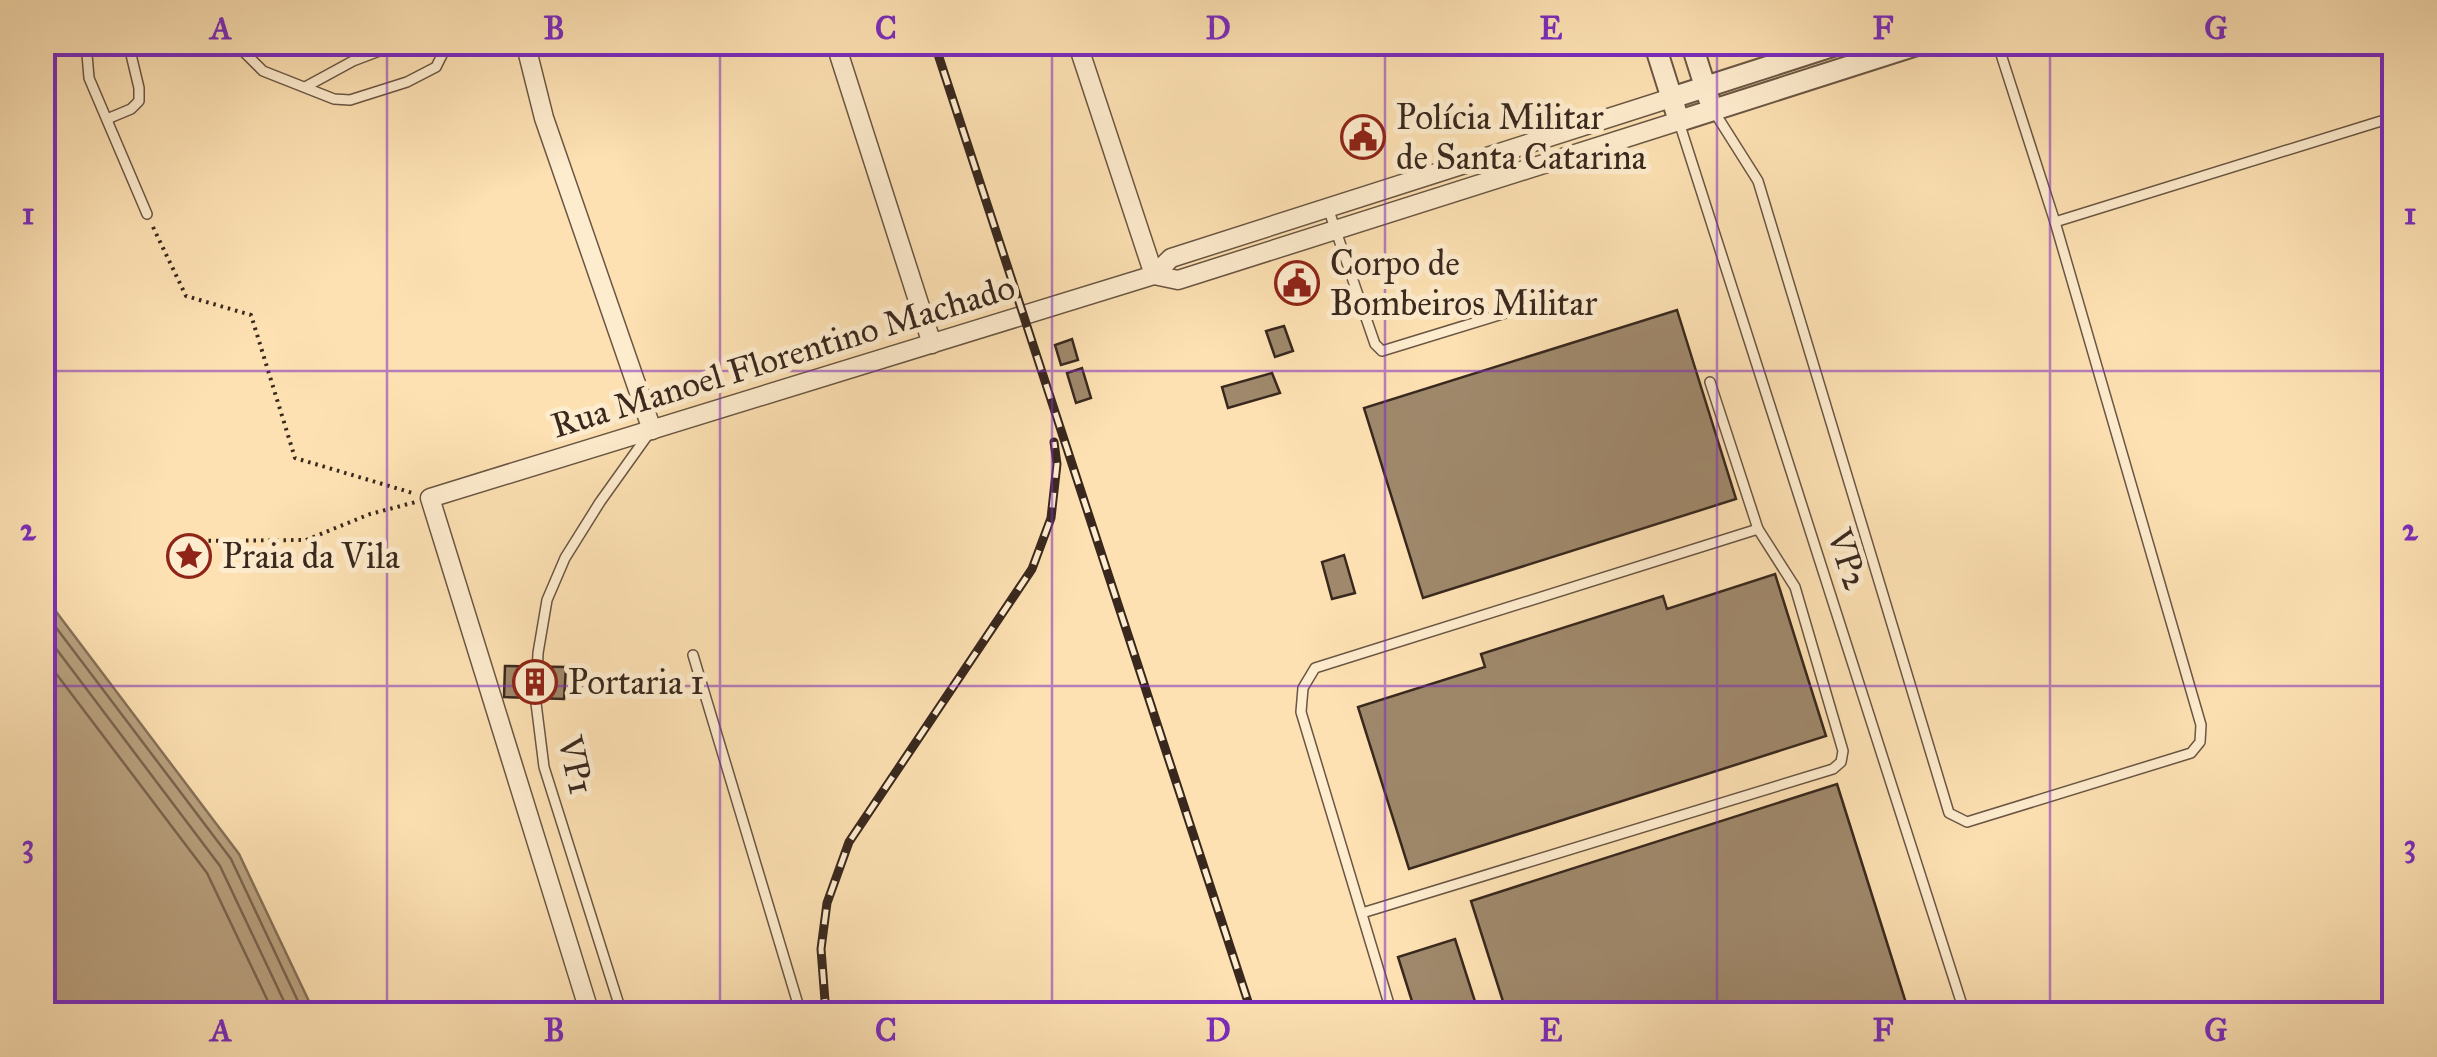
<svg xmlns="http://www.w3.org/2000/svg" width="2437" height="1057" font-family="'IM FELL Great Primer',serif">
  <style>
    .water { fill: #baa280; stroke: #867159; stroke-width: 2.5 }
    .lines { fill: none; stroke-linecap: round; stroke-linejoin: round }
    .shore { stroke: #7a654f; stroke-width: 2.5 }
    .building { fill: #9f886b; stroke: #39281e; stroke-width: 2.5 }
    .service-casing { stroke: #6a5643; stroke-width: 12 }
    .minor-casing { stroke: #6a5643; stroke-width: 21 }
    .tertiary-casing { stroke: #6a5643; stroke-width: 24 }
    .path { stroke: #39281e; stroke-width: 4; stroke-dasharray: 2.5 5; stroke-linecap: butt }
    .service { stroke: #feecce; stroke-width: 9 }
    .minor { stroke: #feecce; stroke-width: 18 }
    .tertiary { stroke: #feecce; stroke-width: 20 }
    .rail-casing { stroke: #39281e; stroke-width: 9 }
    .rail { stroke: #feecce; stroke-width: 5; stroke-dasharray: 15; stroke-linecap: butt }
    .grid { fill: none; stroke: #7b2cbf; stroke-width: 2.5; stroke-opacity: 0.55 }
    .labels { text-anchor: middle; stroke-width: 10; stroke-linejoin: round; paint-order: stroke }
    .poi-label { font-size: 35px; fill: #39281e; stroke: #feecce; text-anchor: start }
    .street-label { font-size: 35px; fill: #39281e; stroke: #feecce }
    .neatline { fill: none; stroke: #7b2cbf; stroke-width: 4 }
    .grid-label { font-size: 32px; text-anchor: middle; font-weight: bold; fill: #7b2cbf }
  </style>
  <rect width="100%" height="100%" fill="#fde1b3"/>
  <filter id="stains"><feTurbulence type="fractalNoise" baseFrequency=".002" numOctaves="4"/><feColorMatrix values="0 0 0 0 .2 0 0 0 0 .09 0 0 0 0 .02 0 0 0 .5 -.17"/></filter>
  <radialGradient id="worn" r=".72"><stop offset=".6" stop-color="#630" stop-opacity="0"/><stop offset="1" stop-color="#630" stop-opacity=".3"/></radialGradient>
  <polygon class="water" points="42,593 239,854 315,1014 43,1014"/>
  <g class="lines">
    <g class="shore">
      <polyline points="42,609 231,859 304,1014"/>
      <polyline points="42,630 220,866 290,1014"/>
      <polyline points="42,655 207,873 274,1014"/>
    </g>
  </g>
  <g class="building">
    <polygon points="1677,310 1736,499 1423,598 1364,408"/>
    <polygon points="1284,326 1293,351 1275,357 1266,331"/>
    <polygon points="1072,339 1078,360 1061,365 1055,345"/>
    <polygon points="1082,368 1091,398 1076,403 1067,373"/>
    <polygon points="1272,373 1280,393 1228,408 1222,387"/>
    <polygon points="1344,555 1355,593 1332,599 1322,562"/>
    <polygon points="1775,574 1826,736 1409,869 1358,707 1485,667 1481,654 1663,596 1667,609"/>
    <polygon points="505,666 566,667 564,699 504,697"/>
    <polygon points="1837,784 1906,1003 1869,1014 1507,1014 1471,901"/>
    <polygon points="1455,939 1479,1014 1416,1014 1398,957"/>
  </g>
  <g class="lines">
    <g class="service-casing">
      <g id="service">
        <polyline points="86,42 89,78 147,214"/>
        <polyline points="234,42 263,71 334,99 350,100 407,82 436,67 442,55 435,42"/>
        <polyline points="307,86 353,61 403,42"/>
        <polyline points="1715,113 1758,181 1949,813 1967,822 2191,753 2200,742 2201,725 2055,222 1997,42"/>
        <polyline points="107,119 131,109 139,101 139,88 128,42"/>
        <polyline points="1679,122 1965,1014"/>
        <polyline points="1328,208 1375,344 1382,351 1532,305"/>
        <polyline points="2055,222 2394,117"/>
        <polyline points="693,655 801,1014"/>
        <polyline points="1362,913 1833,769 1841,762 1843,751 1795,587 1758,529"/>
        <polyline points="622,1014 544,767 536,703 538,653 547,600 565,558 600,502 650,432"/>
        <polyline points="1392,1014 1301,712 1303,688 1315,668 1758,529 1710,382"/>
      </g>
    </g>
    <g class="minor-casing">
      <g id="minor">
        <polyline points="525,42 544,118 652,430"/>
        <polyline points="835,42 932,344"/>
        <polyline points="1077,42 1154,275"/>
        <polyline points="1154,275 1178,280 1679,121"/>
        <polyline points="590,1014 430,498 1154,275 1171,258 1671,98"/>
      </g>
    </g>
    <g class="tertiary-casing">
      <g id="tertiary">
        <polyline points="1654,42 1679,121 1926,42"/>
        <polyline points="1691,42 1709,99"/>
        <polyline points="1671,98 1845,42"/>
      </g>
    </g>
    <g class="path">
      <polyline points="153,227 186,296 251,315 295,458 416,494"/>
      <polyline points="186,541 306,540 370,514 416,502"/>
    </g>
    <use href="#service" class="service"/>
    <use href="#minor" class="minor"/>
    <use href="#tertiary" class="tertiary"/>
    <g class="rail-casing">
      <g id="rail">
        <polyline points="934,42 1252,1014"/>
        <polyline points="826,1014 821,949 827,903 849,842 1032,569 1051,518 1057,464 1054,442"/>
      </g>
    </g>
    <use href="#rail" class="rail"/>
  </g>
  <path class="grid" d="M387 42V1014M720 42V1014M1052 42V1014M1385 42V1014M1717 42V1014M2050 42V1014M42 371H2394M42 686H2394"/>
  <defs>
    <g id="civic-ring" transform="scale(2.25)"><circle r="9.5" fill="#feecce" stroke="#8f2418" stroke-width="1.5"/><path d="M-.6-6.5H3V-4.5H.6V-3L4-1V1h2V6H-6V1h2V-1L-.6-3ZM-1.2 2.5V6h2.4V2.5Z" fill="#8f2418"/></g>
    <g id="sight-ring" transform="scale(2.25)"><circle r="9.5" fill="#feecce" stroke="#8f2418" stroke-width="1.5"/><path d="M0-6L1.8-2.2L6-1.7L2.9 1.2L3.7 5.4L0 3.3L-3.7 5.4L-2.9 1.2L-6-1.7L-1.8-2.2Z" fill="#8f2418"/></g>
    <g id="building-ring" transform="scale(2.25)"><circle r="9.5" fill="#feecce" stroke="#8f2418" stroke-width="1.5"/><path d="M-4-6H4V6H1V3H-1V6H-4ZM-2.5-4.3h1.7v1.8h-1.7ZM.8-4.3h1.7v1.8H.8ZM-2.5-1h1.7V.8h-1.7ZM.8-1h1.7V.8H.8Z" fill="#8f2418"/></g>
  </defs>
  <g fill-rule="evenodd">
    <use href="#civic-ring" x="1363" y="137"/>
    <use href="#civic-ring" x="1297" y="283"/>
    <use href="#sight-ring" x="189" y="556"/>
    <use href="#building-ring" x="535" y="682"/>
  </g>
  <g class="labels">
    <g class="poi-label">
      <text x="1396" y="129">Polícia Militar<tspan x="1396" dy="40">de Santa Catarina</tspan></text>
      <text x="1330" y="275">Corpo de<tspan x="1330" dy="40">Bombeiros Militar</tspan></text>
      <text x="222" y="568">Praia da Vila</text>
      <text x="568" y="694">Portaria 1</text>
    </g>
    <g class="street-label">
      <text transform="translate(783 356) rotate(-17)" y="12">Rua Manoel Florentino Machado</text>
      <text transform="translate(1848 559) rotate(72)" y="12">VP2</text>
      <text transform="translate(576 765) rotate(77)" y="12">VP1</text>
    </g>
  </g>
  <rect width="2437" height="1057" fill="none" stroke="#fde1b3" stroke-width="110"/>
  <rect x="55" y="55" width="2327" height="947" class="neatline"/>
  <g class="grid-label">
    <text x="221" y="39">A</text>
    <text x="554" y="39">B</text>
    <text x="886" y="39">C</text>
    <text x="1218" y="39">D</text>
    <text x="1551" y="39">E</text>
    <text x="1883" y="39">F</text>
    <text x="2216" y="39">G</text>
    <text x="28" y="224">1</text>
    <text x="2410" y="224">1</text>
    <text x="28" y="540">2</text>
    <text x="2410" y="540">2</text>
    <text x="28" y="856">3</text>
    <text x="2410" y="856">3</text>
    <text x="221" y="1041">A</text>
    <text x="554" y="1041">B</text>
    <text x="886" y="1041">C</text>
    <text x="1218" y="1041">D</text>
    <text x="1551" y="1041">E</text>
    <text x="1883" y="1041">F</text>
    <text x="2216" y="1041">G</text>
  </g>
  <rect width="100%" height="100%" filter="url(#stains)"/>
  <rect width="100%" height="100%" fill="url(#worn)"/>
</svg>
